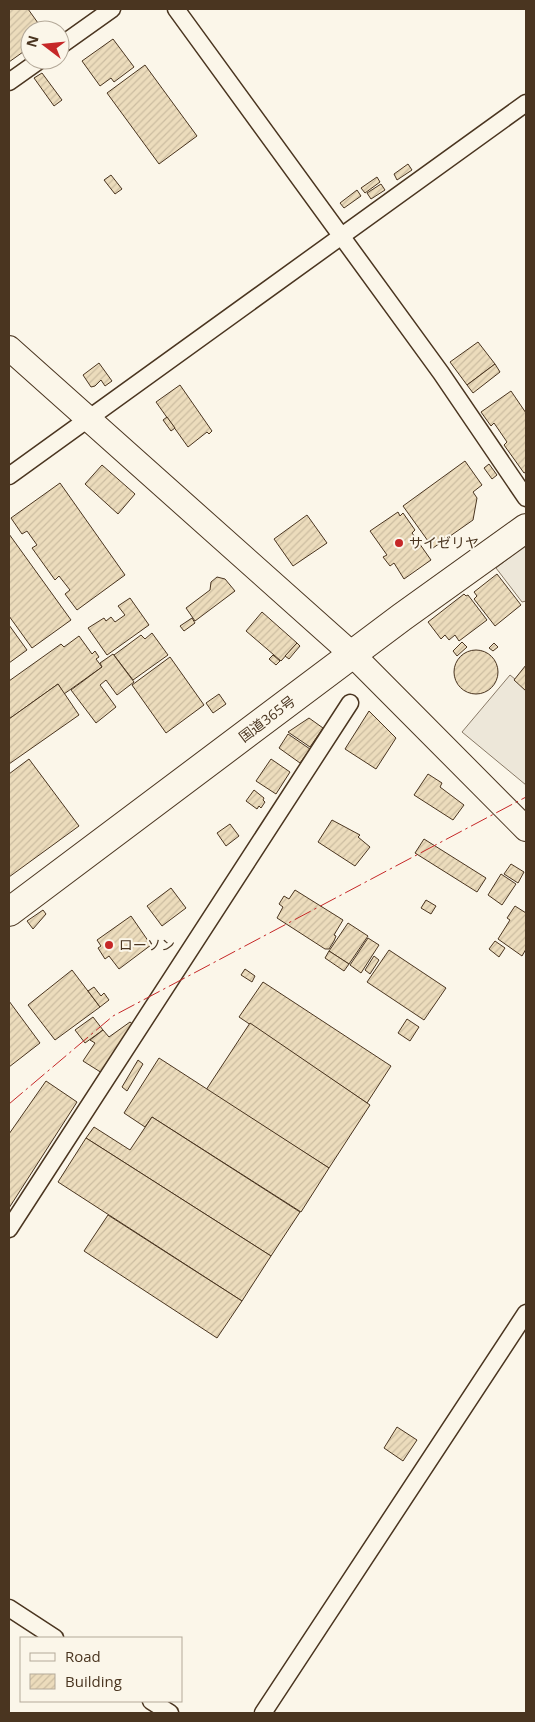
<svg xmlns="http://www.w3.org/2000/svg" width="535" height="1722" font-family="'Open Sans','Noto Sans JP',sans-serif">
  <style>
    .parking { fill: #ede7d9; stroke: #887966 }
    .building { fill: url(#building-hatch); stroke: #4a3520 }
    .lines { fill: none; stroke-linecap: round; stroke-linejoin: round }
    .street-casing { stroke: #4a3520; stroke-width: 19 }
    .secondary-casing { stroke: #4a3520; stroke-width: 26 }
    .highway-casing { stroke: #4a3520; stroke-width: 30 }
    .street { stroke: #fbf6e9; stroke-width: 16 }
    .secondary { stroke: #fbf6e9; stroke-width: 24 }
    .highway { stroke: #fbf6e9; stroke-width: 28 }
    .power { stroke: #c62828; stroke-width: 1; stroke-dasharray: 18 4 2.5 4; stroke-linecap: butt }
    .poi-dot { fill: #c62828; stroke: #fbf6e9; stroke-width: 2 }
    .labels { text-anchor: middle; stroke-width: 4; stroke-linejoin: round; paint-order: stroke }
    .poi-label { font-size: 14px; fill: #4a3520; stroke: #fbf6e9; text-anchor: start }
    .street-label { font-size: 14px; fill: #4a3520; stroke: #fbf6e9 }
  </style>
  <defs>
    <pattern id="building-hatch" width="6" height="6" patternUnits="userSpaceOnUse" patternTransform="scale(1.25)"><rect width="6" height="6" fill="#ecdcbc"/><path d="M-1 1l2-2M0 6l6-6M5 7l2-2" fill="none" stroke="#ccbda1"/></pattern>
  </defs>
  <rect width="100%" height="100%" fill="#fbf6e9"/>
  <g class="parking">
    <polygon points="526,545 526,601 522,602 496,568"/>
    <polygon points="510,675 526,688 526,785 462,732"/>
  </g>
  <g class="building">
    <polygon points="9,9 28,9 43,30 30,30 30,47 9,62"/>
    <polygon points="113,39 134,67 114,82 111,78 100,86 82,61"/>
    <polygon points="145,65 197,136 159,164 107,93"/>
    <polygon points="42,73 62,100 54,106 34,78"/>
    <polygon points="408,164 412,170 397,180 394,174"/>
    <polygon points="111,175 122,189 115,194 104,180"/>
    <polygon points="377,177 380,182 365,193 361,188"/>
    <polygon points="381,184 385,190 371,199 367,193"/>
    <polygon points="357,190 361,196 344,208 340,203"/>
    <polygon points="478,342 495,364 467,385 450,362"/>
    <polygon points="99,363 112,381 105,386 101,380 95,386 91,387 83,375"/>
    <polygon points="495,364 500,372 473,393 467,385"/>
    <polygon points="180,385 212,431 209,434 207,432 188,447 156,402"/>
    <polygon points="511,391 526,413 526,472 524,473 504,445 507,442 494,423 491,426 481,412"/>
    <polygon points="167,417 175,428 171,431 163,420"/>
    <polygon points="465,461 482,485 473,492 477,498 473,520 433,548 403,506"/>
    <polygon points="489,464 497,475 492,479 484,468"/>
    <polygon points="102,465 135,494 118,514 85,484"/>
    <polygon points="60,483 125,575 77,610 65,594 70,590 59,576 55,580 32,548 37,545 27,531 22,534 11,518"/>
    <polygon points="398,512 400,516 403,513 415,530 412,533 431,560 404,579 394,563 390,566 383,557 387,555 370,531"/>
    <polygon points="307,515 327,543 293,566 274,539"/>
    <polygon points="9,534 71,620 32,648 9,616"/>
    <polygon points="497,574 521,605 495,626 474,599 477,596 474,592"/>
    <polygon points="217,577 225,579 235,591 195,621 186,608 210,590 211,582"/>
    <polygon points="464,594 466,596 468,595 487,620 459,641 455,635 449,640 445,635 441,639 428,622"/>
    <polygon points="130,598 149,625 107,655 88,628 104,618 106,621 111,617 115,622 125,615 118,606"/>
    <polygon points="262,612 297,643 281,661 246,631"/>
    <polygon points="192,618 195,623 184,631 180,626"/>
    <polygon points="9,625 27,650 9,663"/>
    <polygon points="152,633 168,655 133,680 114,655 141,635 145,639"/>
    <polygon points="79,636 92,654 95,651 99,657 96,659 102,667 64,694 58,684 9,719 9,681 61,644 64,647"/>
    <polygon points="462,642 467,647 457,656 453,651"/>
    <polygon points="297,643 300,646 289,659 285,656"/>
    <polygon points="494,643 498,647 493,651 489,648"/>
    <circle cx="476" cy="672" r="22"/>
    <polygon points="113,654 134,682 117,695 106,680 100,685 116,707 96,723 71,690 102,667 100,663"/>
    <polygon points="273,655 280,661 276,665 269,659"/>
    <polygon points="170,657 204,705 166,733 132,685"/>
    <polygon points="526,665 526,691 514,680"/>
    <polygon points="58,684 79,715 9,764 9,719"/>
    <polygon points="219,694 226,704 213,713 206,703"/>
    <polygon points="369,711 396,738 376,769 345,749"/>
    <polygon points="309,718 323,728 310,747 288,732"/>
    <polygon points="288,734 310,749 300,763 279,748"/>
    <polygon points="29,759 79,826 9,877 9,774"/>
    <polygon points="271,759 290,772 276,794 256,781"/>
    <polygon points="428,774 442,783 440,787 464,805 453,820 414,795"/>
    <polygon points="254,790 264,798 263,800 265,802 261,808 259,806 257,809 246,801"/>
    <polygon points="332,820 360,835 358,837 370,847 355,866 318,842"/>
    <polygon points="230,824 239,836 226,846 217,833"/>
    <polygon points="424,839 486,878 477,892 415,853"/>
    <polygon points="511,864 524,872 518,883 504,874"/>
    <polygon points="501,874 516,884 502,905 488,895"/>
    <polygon points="171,888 186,908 162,926 147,906"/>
    <polygon points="295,890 343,920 334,935 336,936 334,941 329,949 325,949 277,918 283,907 279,904 284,896 289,899"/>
    <polygon points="426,900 436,906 431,914 421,908"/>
    <polygon points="515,906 526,913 526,949 522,956 498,939 510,920 507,918"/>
    <polygon points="43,910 46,914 33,929 27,921"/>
    <polygon points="131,916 151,945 119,969 109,956 105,959 98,948 101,946 97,940"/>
    <polygon points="348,923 368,936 349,964 329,951"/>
    <polygon points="368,938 379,945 361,973 350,965"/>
    <polygon points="495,941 505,948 499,957 489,949"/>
    <polygon points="389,950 446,988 424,1020 367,982"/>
    <polygon points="329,951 349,964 344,971 325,958"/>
    <polygon points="374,956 379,960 370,974 365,970"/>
    <polygon points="245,969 255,976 252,982 241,975"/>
    <polygon points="72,970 100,1007 55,1040 28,1005"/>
    <polygon points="263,982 391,1066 367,1103 239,1017"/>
    <polygon points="94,987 101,996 104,993 109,1000 100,1007 88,991"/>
    <polygon points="9,1001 40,1043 9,1067"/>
    <polygon points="93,1017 103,1030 85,1043 75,1030"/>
    <polygon points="407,1019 419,1027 410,1041 398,1033"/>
    <polygon points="130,1022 134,1025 102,1073 83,1061 95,1043 90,1040 103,1030 109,1037"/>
    <polygon points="250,1023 370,1105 329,1168 206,1090"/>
    <polygon points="159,1058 329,1168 301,1212 152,1117 145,1127 124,1113"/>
    <polygon points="138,1060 143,1064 127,1091 122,1087"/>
    <polygon points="46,1081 77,1102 9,1208 9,1134"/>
    <polygon points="152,1117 300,1212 271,1256 86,1138 94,1127 130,1150"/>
    <polygon points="86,1138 271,1256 242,1301 58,1182"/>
    <polygon points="108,1215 242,1301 217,1338 84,1251"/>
    <polygon points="397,1427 417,1440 403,1461 384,1448"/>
  </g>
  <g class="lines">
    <g class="street-casing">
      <g id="street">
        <polyline points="176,9 441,373 526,498"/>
        <polyline points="60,46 112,9"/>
        <polyline points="9,82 40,60"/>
        <polyline points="9,476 526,103"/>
        <polyline points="9,1229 350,703"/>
        <polyline points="9,1608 55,1638"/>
        <polyline points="151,1701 170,1713"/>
        <polyline points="263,1713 526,1313"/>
      </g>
    </g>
    <g class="secondary-casing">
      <polyline id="secondary" points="9,348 353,655 526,829"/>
    </g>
    <g class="highway-casing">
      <polyline id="highway" points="9,912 402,617 526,528"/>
    </g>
    <use href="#street" class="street"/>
    <use href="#secondary" class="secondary"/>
    <use href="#highway" class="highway"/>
    <polyline class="power" points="9,1104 113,1016 526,797"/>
  </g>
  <g class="poi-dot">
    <circle cx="399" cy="543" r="5"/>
    <circle cx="109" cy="945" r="5"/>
  </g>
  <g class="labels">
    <g class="poi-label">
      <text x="409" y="548">サイゼリヤ</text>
      <text x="119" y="950">ローソン</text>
    </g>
    <g class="street-label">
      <text transform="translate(267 719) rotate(-37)" y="5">国道365号</text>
    </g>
  </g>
  <rect width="535" height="1722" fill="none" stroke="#4a3520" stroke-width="20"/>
  <rect x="20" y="1637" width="162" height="65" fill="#fbf6e9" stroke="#b4a999"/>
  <rect x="30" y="1653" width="25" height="8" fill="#fbf6e9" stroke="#b4a999"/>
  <text x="65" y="1662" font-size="15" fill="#4a3520">Road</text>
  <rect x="30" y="1674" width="25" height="15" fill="url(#building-hatch)" stroke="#b4a999"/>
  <text x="65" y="1687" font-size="15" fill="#4a3520">Building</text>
  <g transform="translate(45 45) rotate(286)"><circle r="24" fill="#fbf6e9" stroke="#b4a999"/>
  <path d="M0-4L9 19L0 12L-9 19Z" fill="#c62828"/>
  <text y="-8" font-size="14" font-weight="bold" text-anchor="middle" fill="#4a3520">N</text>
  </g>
</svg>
